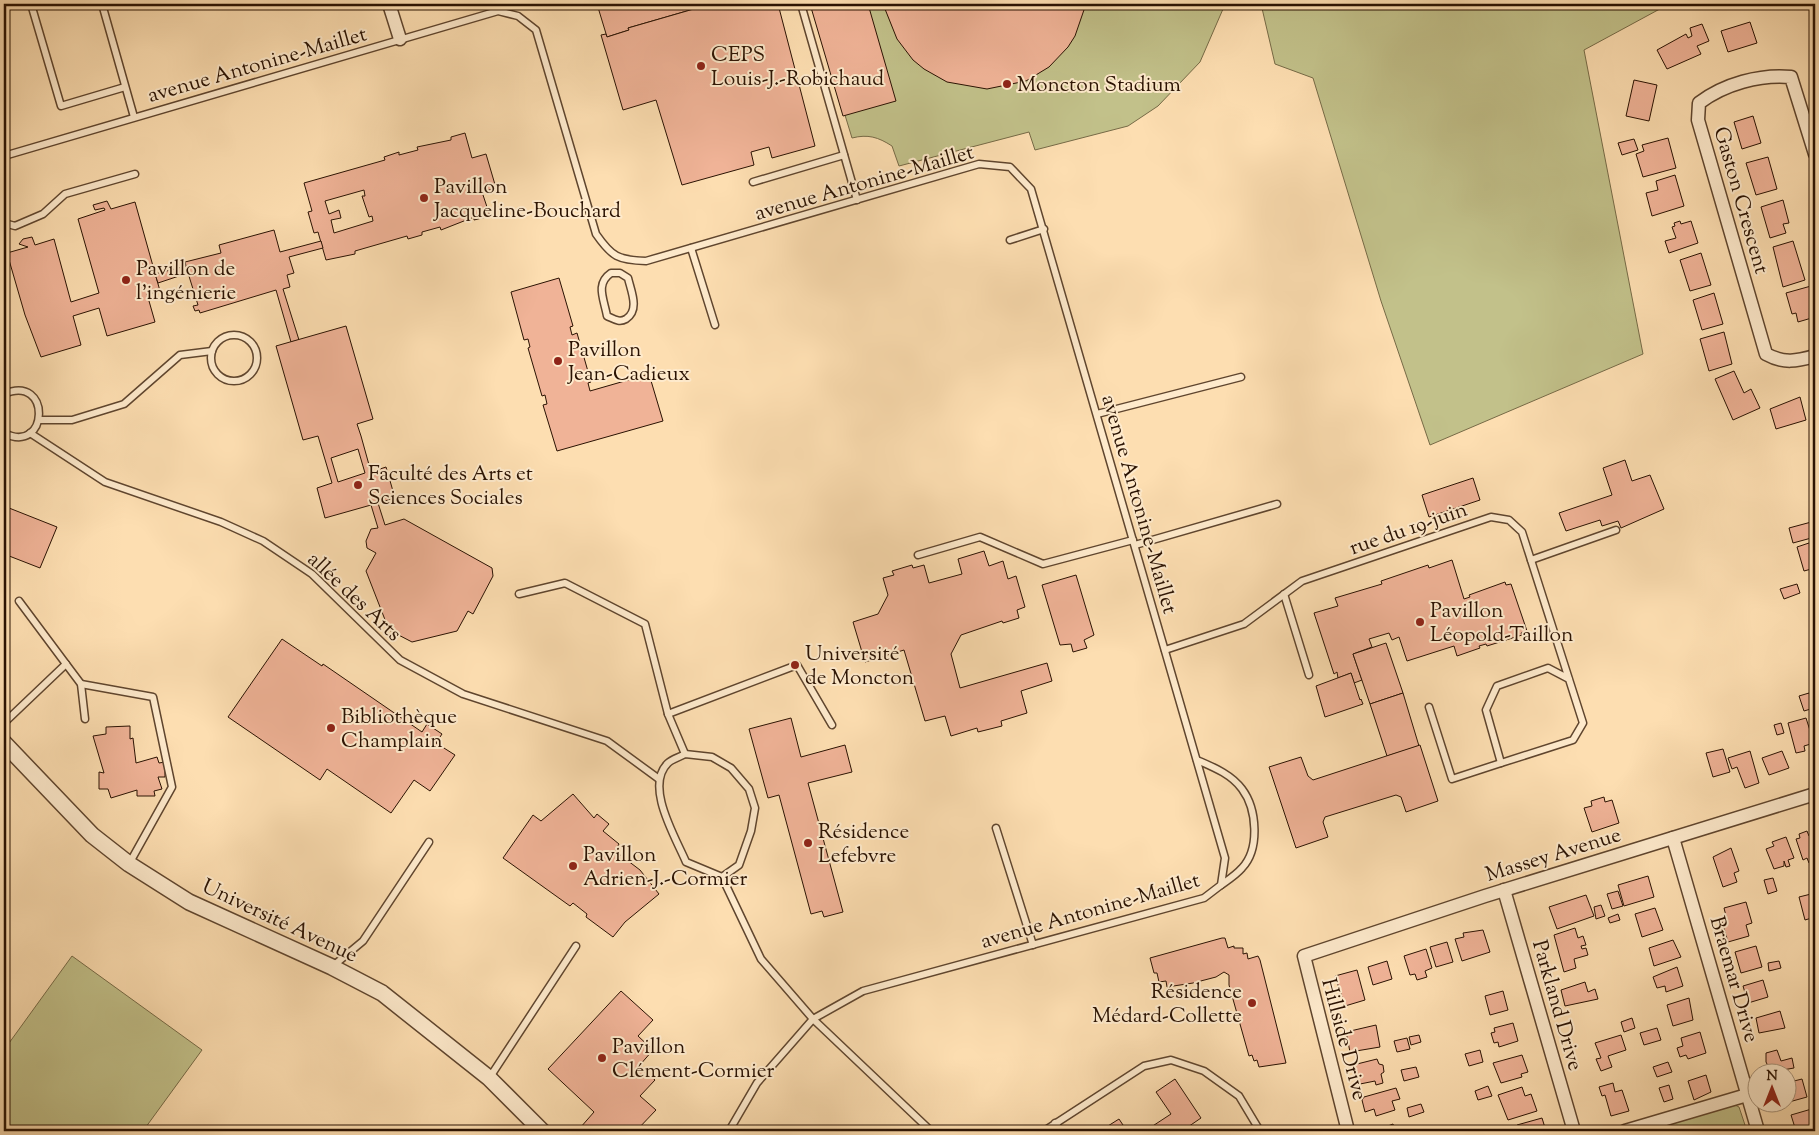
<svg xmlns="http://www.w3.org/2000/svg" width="1819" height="1135" font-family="'Sorts Mill Goudy',serif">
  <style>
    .green { fill: #c2c18a; stroke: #766a46 }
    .building { fill: #f0b397; stroke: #2a1202; fill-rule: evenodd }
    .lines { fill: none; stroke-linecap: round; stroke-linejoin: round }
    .service-casing { stroke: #5f452e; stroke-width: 9 }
    .minor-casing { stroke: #5f452e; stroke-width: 15 }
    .tertiary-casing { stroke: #5f452e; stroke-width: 18 }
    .service { stroke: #feeacc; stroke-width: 6 }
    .minor { stroke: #feeacc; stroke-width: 12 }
    .tertiary { stroke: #feeacc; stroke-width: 15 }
    .poi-dot { fill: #8f2418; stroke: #feeacc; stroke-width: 2 }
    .labels { text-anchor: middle; stroke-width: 4; stroke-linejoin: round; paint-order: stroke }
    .poi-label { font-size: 21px; fill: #2a1202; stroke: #feeacc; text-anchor: start }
    .street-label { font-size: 21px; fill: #2a1202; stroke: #feeacc }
  </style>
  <rect width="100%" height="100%" fill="#fddeb1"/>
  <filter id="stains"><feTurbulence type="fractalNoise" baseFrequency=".004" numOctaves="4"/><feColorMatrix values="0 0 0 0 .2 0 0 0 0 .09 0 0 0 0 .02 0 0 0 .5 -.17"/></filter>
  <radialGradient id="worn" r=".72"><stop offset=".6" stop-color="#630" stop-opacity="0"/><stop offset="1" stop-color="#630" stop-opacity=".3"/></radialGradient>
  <g class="green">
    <path d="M811 4H1222L1223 9 1200 62 1158 106 1128 126 1035 150 1029 132 899 166 892 146C878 137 868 134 852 138Z"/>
    <polygon points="1261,4 1669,4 1584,50 1643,354 1430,445 1381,301 1313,78 1275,64"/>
    <polygon points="72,956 202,1050 143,1131 4,1131 4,1050"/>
    <polygon points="1735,1105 1739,1107 1747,1131 1646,1131"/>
  </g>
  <g class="building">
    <polygon points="597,4 711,4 628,28 629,30 607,37"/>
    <polygon points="711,4 778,4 815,146 772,158 769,147 751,152 754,165 682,185 656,100 623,110 601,35 606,34 607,37 629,30 628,28"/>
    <polygon points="810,4 868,4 896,101 843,116"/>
    <polygon points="883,4 1086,4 1075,36 1068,47 1049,67 1026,81 987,89 947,82 924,69 913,60 897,39"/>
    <polygon points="1750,22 1757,43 1728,52 1721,31"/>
    <polygon points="1702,24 1709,41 1697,46 1701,54 1667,69 1657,50 1686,34 1688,38 1692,36 1690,28"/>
    <polygon points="1634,80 1657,85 1649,121 1626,116"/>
    <polygon points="1753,116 1761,143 1742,149 1734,122"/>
    <path d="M465 133 472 158 486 154 496 188 482 192 490 216 474 220V217L441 230 440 227 422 232V235L408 239 407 236 355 251V254L326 260 318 232 314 233 308 212 312 211 304 183 385 160 384 157 399 152V155L418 150 417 147 451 140V137ZM364 190 365 196H362L369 217 372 216 373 221 334 233 331 220 341 218 339 210 329 214 325 201Z"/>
    <polygon points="1668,138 1676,168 1643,177 1636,154 1644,151 1642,145"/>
    <polygon points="1634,139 1638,150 1622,155 1618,143"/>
    <polygon points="1768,157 1777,189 1756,195 1746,163"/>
    <polygon points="1675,175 1684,206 1652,216 1646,193 1658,190 1656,181"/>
    <polygon points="1783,200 1789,223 1783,224 1786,233 1770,238 1761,207"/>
    <polygon points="107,201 111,209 135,202 160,291 147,294 155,322 107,336 99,308 73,316 81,345 41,357 25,315 7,253 28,247 19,244 23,239 32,237 35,245 54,239 71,302 99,293 78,219 105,210 104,208 95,210 93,205"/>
    <polygon points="1680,221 1681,224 1691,221 1698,243 1669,253 1665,241 1676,238 1672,227 1675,226 1674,223"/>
    <polygon points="274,230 280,252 321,241 323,248 289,257 294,273 287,275 290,287 283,289 299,340 291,342 276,290 200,313 199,310 195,311 193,306 198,305 188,273 158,283 155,274 186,266 185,262 221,253 219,245"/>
    <polygon points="1793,241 1805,280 1783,287 1773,247"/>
    <polygon points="1701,253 1711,285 1690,291 1680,260"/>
    <polygon points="559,278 573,326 570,327 572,335 577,333 591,382 588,383 590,391 649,374 663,421 557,451 543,405 547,404 545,395 542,396 528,348 530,347 528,339 524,340 511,292"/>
    <polygon points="1811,286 1815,301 1815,317 1798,322 1796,313 1792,314 1786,293"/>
    <polygon points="1714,293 1723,324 1702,330 1693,300"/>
    <path d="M346 326 373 419 357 424 361 436 371 472 386 467 395 498 378 503 385 525 404 519 492 568 493 576 473 614 468 611 457 631 412 642 389 630 366 571 376 553 367 548 366 541 371 529 378 528 371 505 325 518 317 488 332 483 318 436 303 440 276 346ZM358 449 365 473 338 482 331 458Z"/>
    <polygon points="1724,332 1732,364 1709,371 1700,339"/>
    <polygon points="1734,371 1744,393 1751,389 1760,408 1733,420 1715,379"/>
    <polygon points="1800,397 1806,420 1776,429 1770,409"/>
    <polygon points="1625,460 1632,481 1650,475 1664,509 1621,528 1618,521 1602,526 1600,520 1566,531 1559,513 1612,495 1603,468"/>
    <polygon points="1473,478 1480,500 1429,517 1422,495"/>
    <polygon points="4,506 57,527 40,568 4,554"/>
    <polygon points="1815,521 1815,537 1793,543 1789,528"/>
    <polygon points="1815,541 1815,568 1804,571 1797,547"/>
    <polygon points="984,551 989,566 1003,561 1008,579 1016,576 1025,607 1017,610 1019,618 1003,623 1002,621 961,635 951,654 960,688 1047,663 1052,681 1021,691 1027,713 1001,721 1002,726 978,732 977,728 951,736 945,716 925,721 904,650 865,662 853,622 878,614 888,595 883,578 894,575 892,571 912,565 913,568 924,565 929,583 962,574 958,559"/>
    <polygon points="1452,560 1464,599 1470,597 1469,595 1505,582 1506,585 1511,584 1527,631 1521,633 1522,635 1487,646 1486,644 1479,646 1480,648 1457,656 1454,646 1407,661 1399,637 1392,640 1389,633 1369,639 1372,647 1353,654 1362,680 1354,683 1351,673 1338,678 1337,672 1334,674 1314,613 1338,606 1335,598 1382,584 1381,581 1428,565 1429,568"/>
    <polygon points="1076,575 1094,635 1084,640 1087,648 1073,652 1071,644 1060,645 1042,585"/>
    <polygon points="1797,584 1800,593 1784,599 1780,589"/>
    <polygon points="282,639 322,666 323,664 422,732 427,724 442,734 436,743 455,755 430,791 414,780 391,813 327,769 320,780 228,717"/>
    <polygon points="1386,643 1403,693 1370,704 1353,654"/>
    <polygon points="1351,673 1360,700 1361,699 1363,704 1325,717 1316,686"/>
    <polygon points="1403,693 1419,746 1387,756 1370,704"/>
    <polygon points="1809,693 1814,708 1804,711 1799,696"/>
    <polygon points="791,718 801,757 845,745 852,772 808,783 843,912 824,917 822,911 811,914 779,795 768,798 749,729"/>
    <polygon points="1806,718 1814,743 1804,746 1805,751 1796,753 1788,723"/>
    <polygon points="1781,723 1784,733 1777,735 1774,725"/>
    <polygon points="130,726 130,739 133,738 136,763 157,757 159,763 165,762 165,777 158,777 162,789 154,791 155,796 137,796 137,790 111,798 108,789 99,789 99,772 104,773 93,736 106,734 106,727"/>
    <polygon points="1420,745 1438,801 1406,812 1401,797 1396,795 1325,817 1323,822 1328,837 1296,848 1269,767 1301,757 1308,776 1313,780"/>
    <polygon points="1723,749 1730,772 1713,777 1706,753"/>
    <polygon points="1750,751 1759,783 1745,788 1737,767 1732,769 1728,758"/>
    <polygon points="1782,751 1789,768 1769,775 1762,758"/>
    <polygon points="573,794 594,818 597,814 609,824 603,831 619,844 615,851 640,870 659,894 625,922 613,937 586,917 587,914 573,903 570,906 503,858 533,815 541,821"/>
    <polygon points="1604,797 1605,802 1612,800 1619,823 1592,832 1584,808 1592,806 1591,801"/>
    <polygon points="1807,831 1809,836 1813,835 1815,842 1815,860 1809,863 1807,858 1803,860 1796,839 1800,838 1799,834"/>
    <polygon points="1786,837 1794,858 1788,860 1790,866 1786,867 1784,861 1784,866 1774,869 1766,849 1774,846 1772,842"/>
    <polygon points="1731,848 1739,871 1734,873 1737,882 1723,887 1713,857"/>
    <polygon points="1648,876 1654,897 1624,906 1618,885"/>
    <polygon points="1773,878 1777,891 1768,894 1764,880"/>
    <polygon points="1618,891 1623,906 1612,909 1607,894"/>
    <polygon points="1815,893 1815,917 1805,920 1799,897"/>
    <polygon points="1586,895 1594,916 1557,929 1549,907"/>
    <polygon points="1746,902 1752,923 1746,925 1749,936 1728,942 1721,918 1726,916 1724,908"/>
    <polygon points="1601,905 1605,916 1596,919 1594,907"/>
    <polygon points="1655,908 1663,930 1642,937 1635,914"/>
    <polygon points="1618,914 1620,920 1610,923 1608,918"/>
    <polygon points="1575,928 1578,938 1583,936 1586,945 1581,946 1582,949 1586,948 1588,955 1574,959 1576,968 1564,972 1554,935"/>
    <polygon points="1483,930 1490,952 1462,961 1455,939 1464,937 1463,933"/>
    <polygon points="1222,938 1225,938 1228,948 1234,946 1234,948 1243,948 1243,954 1247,953 1248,959 1258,956 1260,960 1286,1063 1259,1067 1257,1060 1254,1061 1252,1055 1249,1056 1229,985 1229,975 1224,972 1216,977 1193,983 1167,987 1166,981 1159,982 1157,973 1154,973 1150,958"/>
    <polygon points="1673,940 1681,957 1654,966 1649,948"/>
    <polygon points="1447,942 1453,962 1436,967 1430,947"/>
    <polygon points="1756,946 1762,967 1741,973 1735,952"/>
    <polygon points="1426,949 1432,968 1425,971 1427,977 1417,980 1415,974 1410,975 1404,956"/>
    <polygon points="1387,961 1392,979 1373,985 1368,967"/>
    <polygon points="1779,961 1781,968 1769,971 1768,963"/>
    <polygon points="1677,967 1683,986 1666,992 1665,986 1657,988 1653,977"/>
    <polygon points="1357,970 1365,1000 1345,1006 1335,976"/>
    <polygon points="1763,980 1768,997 1748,1003 1743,986"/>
    <polygon points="1585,982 1588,992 1595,989 1598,999 1565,1006 1561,990"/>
    <polygon points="621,991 653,1020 638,1036 653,1050 639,1066 655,1080 640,1096 656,1110 636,1131 583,1131 580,1128 594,1112 548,1069"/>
    <polygon points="1503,991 1508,1010 1490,1015 1485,996"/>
    <polygon points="1689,998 1693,1020 1673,1026 1667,1005"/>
    <polygon points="1780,1011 1785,1028 1759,1033 1756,1018"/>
    <polygon points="1632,1018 1635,1028 1624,1032 1621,1022"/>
    <polygon points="1513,1023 1518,1041 1499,1047 1498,1042 1494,1043 1491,1033 1495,1032 1494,1028"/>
    <polygon points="1376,1025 1380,1047 1350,1052 1346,1032"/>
    <polygon points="1657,1028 1661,1040 1644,1045 1640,1033"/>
    <polygon points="1700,1032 1706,1053 1688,1059 1686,1055 1680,1057 1677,1048 1683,1046 1681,1038"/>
    <polygon points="1419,1035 1421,1042 1411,1045 1409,1037"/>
    <polygon points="1621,1035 1626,1050 1608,1056 1612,1067 1601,1071 1596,1059 1601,1058 1595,1043"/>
    <polygon points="1407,1038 1410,1049 1397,1052 1394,1041"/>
    <polygon points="1480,1050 1483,1062 1469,1066 1465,1054"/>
    <polygon points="1777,1050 1781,1061 1792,1058 1794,1068 1771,1072 1766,1062 1766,1053"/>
    <polygon points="1522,1055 1528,1072 1521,1074 1522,1077 1501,1083 1493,1063"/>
    <polygon points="1377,1059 1379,1064 1383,1065 1384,1072 1381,1074 1383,1083 1376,1085 1375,1081 1360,1084 1353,1065"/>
    <polygon points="1668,1062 1672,1072 1657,1077 1653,1067"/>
    <polygon points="1416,1067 1419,1077 1404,1081 1401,1070"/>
    <polygon points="1706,1075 1711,1092 1694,1100 1688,1081"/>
    <polygon points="1175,1079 1201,1118 1182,1131 1145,1131 1171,1114 1156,1092"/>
    <polygon points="1802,1079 1807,1097 1789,1102 1789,1098 1786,1099 1786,1083"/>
    <polygon points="1613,1083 1615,1092 1622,1090 1629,1111 1611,1116 1605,1095 1602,1096 1599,1087"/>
    <polygon points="1669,1085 1673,1099 1664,1102 1659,1088"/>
    <polygon points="1488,1086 1492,1096 1478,1100 1475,1091"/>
    <polygon points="1522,1087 1525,1096 1531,1094 1537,1111 1508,1120 1498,1095"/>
    <polygon points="1396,1088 1400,1099 1392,1101 1395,1110 1376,1116 1374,1109 1365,1112 1362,1100 1364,1097"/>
    <polygon points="1421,1104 1424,1112 1409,1117 1407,1108"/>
    <polygon points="1815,1108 1815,1126 1796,1131 1791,1115"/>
    <polygon points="1542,1118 1546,1131 1519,1131 1517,1125"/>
    <polygon points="1119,1119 1127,1131 1100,1131"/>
    <polygon points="1393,1124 1395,1130 1399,1129 1400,1131 1375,1131"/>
  </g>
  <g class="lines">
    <g class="service-casing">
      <g id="service">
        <polyline points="31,4 61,106 125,87"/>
        <polyline points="102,4 134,117"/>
        <polyline points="801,4 857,200"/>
        <path d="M4 156 498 11 518 16 536 30 596 234C612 257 618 260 646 261L979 164 1010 167 1031 189 1225 858 1221 885 1204 898 863 991 813 1019 757 1083 729 1131"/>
        <polyline points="753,182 844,155"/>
        <polyline points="4,223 15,226 43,214 65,194 135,174"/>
        <polyline points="1010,240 1044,229"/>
        <polyline points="691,248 715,325"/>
        <path d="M611 273H620L628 278C631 291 640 310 626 319 619 323 614 319 607 316 604 299 595 284 611 273Z"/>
        <circle cx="234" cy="358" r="23"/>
        <path d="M4 394C52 373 49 456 4 433"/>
        <polyline points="1097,414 1241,377"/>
        <polyline points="40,420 72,420 124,404 180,355 212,351"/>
        <polyline points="30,433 105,482 221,522 263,541 312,574 400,660 463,694 607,741 659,779"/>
        <polyline points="1135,545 1277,504"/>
        <polyline points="918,555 980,537 1043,564 1133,540"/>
        <polyline points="1531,560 1616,530"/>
        <polyline points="519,594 565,583 645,624 668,714"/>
        <polyline points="1284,594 1309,675"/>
        <polyline points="1165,650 1244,624 1302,581 1491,517 1509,520 1522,532 1583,723 1573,740 1501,763 1486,710 1497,686 1548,668 1569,679"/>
        <polyline points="66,664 81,684 85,719"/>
        <polyline points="81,684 153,697 172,787 129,864"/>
        <polyline points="1429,707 1452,779 1501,763"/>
        <polyline points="4,723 66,664 19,601"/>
        <path d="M685 754 712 757 731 768 749 789 755 808 751 831 739 865 722 877 686 862C676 838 644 786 668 763 672 759 680 757 685 754Z"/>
        <polyline points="685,754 668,714 797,665 832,725"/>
        <path d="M1197 760C1213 767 1231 774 1242 789 1257 809 1260 849 1242 868 1236 875 1228 880 1221 885"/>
        <polyline points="996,828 1033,945"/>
        <polyline points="722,877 761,959 813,1019 931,1131"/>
        <polyline points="333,966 363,941 429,842"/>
        <polyline points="490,1077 576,946"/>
        <polyline points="1055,1123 1061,1131"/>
        <polyline points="1044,1131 1144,1066 1171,1060 1204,1071 1239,1096 1260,1131"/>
      </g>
    </g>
    <g class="minor-casing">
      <g id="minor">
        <polyline points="389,4 400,39"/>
        <path d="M1815 154 1791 77C1760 74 1724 84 1699 103L1698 120 1766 354C1784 364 1797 361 1815 356"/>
        <polyline points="1673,838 1758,1131"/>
        <polyline points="1504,890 1574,1131"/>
        <polyline points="1348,1131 1304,956 1485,896 1815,794"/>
        <polyline points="1625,1131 1747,1095"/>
      </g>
    </g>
    <g class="tertiary-casing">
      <polyline id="tertiary" points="4,743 92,835 129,864 189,902 332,967 382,993 489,1078 542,1131"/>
    </g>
    <use href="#service" class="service"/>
    <use href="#minor" class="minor"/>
    <use href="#tertiary" class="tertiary"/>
  </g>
  <g class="poi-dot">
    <circle cx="701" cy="66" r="5"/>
    <circle cx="1007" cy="84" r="5"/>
    <circle cx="424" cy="198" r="5"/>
    <circle cx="126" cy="280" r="5"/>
    <circle cx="558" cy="361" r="5"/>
    <circle cx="358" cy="485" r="5"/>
    <circle cx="1420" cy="622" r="5"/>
    <circle cx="795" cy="665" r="5"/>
    <circle cx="331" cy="728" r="5"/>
    <circle cx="808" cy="843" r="5"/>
    <circle cx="573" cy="866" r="5"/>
    <circle cx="1252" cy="1003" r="5"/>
    <circle cx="602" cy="1058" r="5"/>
  </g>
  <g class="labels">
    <g class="poi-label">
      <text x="711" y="61">CEPS<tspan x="711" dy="24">Louis-J.-Robichaud</tspan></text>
      <text x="1017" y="91">Moncton Stadium</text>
      <text x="434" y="193">Pavillon<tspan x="434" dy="24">Jacqueline-Bouchard</tspan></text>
      <text x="136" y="275">Pavillon de<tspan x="136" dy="24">l'ingénierie</tspan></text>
      <text x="568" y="356">Pavillon<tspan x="568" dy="24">Jean-Cadieux</tspan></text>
      <text x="368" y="480">Faculté des Arts et<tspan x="368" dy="24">Sciences Sociales</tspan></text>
      <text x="1430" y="617">Pavillon<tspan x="1430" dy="24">Léopold-Taillon</tspan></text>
      <text x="805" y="660">Université<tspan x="805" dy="24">de Moncton</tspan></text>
      <text x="341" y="723">Bibliothèque<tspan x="341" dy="24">Champlain</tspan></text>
      <text x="818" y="838">Résidence<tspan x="818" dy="24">Lefebvre</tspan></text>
      <text x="583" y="861">Pavillon<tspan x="583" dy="24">Adrien-J.-Cormier</tspan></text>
      <text x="1242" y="998" text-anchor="end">Résidence<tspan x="1242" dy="24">Médard-Collette</tspan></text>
      <text x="612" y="1053">Pavillon<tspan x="612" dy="24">Clément-Cormier</tspan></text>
    </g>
    <g class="street-label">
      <text transform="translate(257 64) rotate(-16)" y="7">avenue Antonine-Maillet</text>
      <text transform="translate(864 182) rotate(-16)" y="7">avenue Antonine-Maillet</text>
      <text transform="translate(1742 200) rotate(74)" y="7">Gaston Crescent</text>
      <text transform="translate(1140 504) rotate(74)" y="7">avenue Antonine-Maillet</text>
      <text transform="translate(1408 528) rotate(-19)" y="7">rue du 19-juin</text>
      <text transform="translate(355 596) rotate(43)" y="7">allée des Arts</text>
      <text transform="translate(1553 854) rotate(-17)" y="7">Massey Avenue</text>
      <text transform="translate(1090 910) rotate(-16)" y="7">avenue Antonine-Maillet</text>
      <text transform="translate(280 920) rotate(25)" y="7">Université Avenue</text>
      <text transform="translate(1735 979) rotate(74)" y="7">Braemar Drive</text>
      <text transform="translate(1558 1005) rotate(74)" y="7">Parkland Drive</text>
      <text transform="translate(1345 1039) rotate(75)" y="7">Hillside Drive</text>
    </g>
  </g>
  <rect width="1819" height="1135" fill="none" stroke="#fddeb1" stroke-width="20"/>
  <rect x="5" y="5" width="1809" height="1125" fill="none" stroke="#2a1202" stroke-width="2.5"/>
  <rect x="10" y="10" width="1799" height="1115" fill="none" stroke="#2a1202"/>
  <g transform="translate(1772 1088)"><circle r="24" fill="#feeacc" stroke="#a9947b"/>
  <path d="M0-4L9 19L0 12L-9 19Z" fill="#8f2418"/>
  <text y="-8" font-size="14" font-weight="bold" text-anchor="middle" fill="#2a1202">N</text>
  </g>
  <rect width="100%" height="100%" filter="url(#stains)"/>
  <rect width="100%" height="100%" fill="url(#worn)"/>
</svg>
